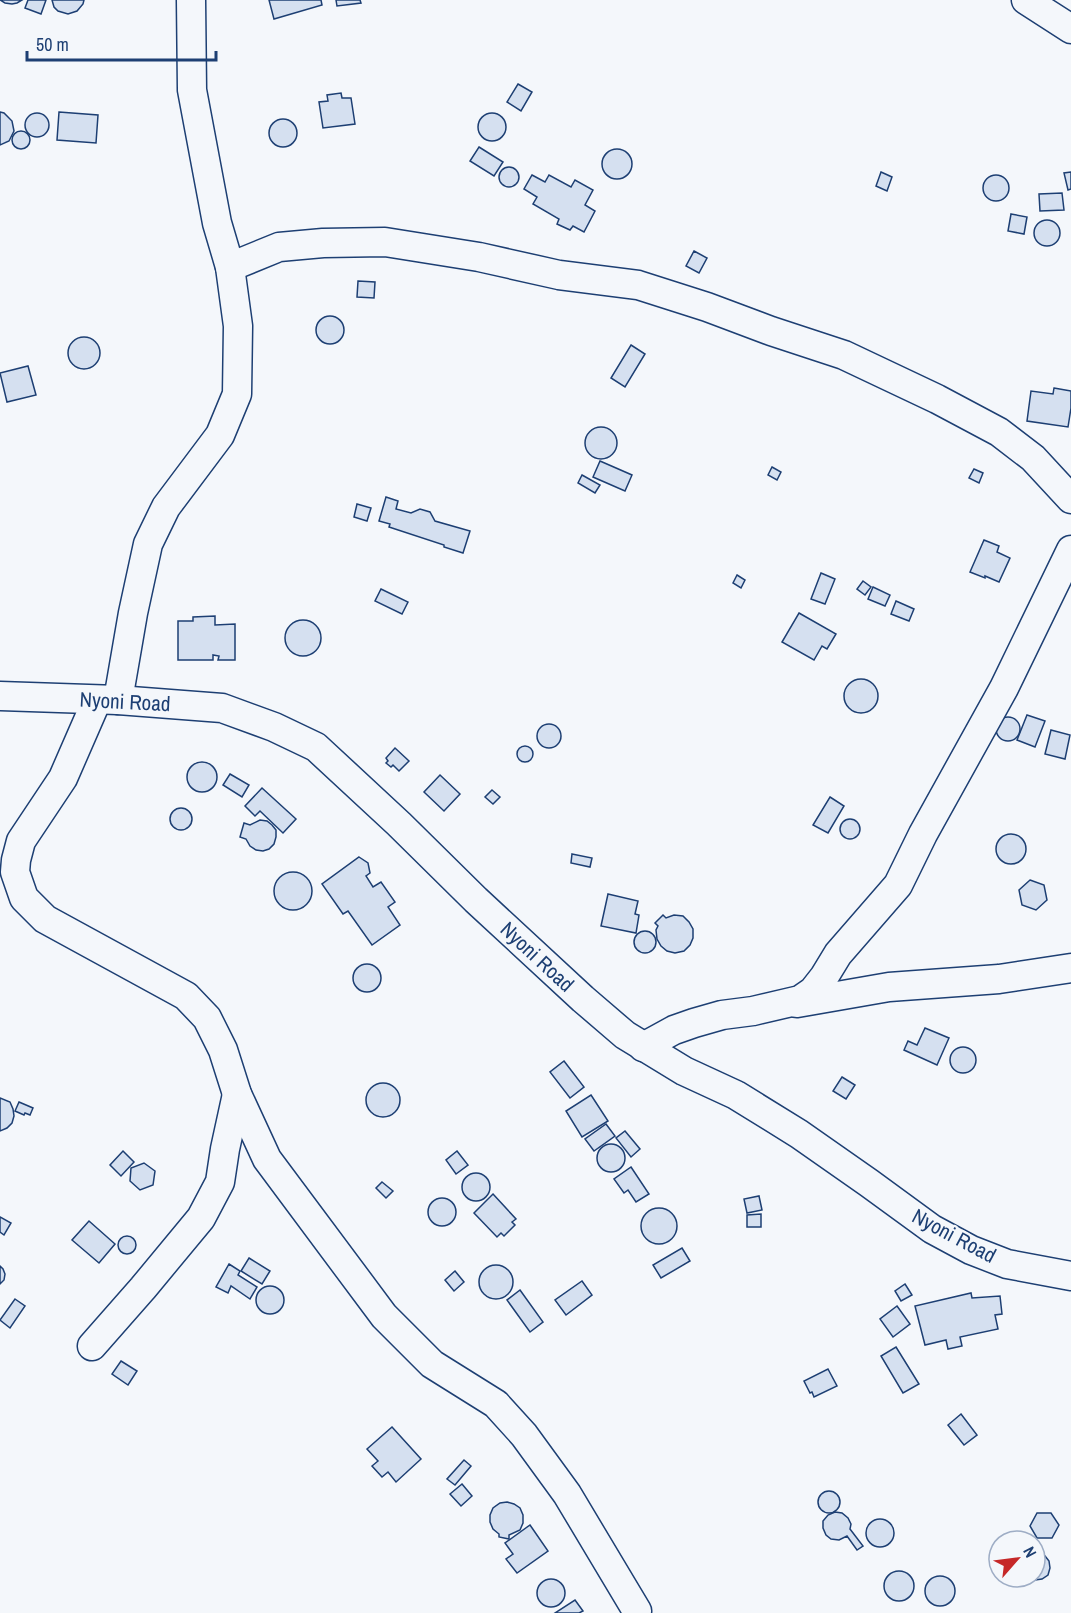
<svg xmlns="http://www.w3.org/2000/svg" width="1071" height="1613" font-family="'Archivo Narrow',sans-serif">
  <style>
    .building { fill: #d5e0f0; stroke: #1d3f73; stroke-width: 1.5 }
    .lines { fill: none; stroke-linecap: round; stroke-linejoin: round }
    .minor-casing { stroke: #1d3f73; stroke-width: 31 }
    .minor { stroke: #f4f7fb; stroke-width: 28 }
    .labels { text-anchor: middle; stroke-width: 4.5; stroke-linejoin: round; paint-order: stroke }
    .street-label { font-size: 21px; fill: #1d3f73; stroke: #f4f7fb }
  </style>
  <rect width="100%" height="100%" fill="#f4f7fb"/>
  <g class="building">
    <polygon points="0,0 22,0 17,3 12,4 5,3"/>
    <polygon points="28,0 46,0 41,14 25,8"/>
    <polygon points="52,0 84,0 83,4 77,11 68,14 58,11 54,7"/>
    <polygon points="269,0 321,0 322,5 274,19"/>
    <polygon points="336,0 360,0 361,3 337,6"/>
    <polygon points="518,84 532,92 521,111 507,102"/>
    <polygon points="341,93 342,98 351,98 355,124 323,128 319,102 328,101 327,95"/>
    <polygon points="0,112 4,113 12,121 14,131 9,141 0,145"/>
    <polygon points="59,112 98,115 96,143 57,140"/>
    <circle cx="37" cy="125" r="12"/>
    <circle cx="492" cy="127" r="14"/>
    <circle cx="283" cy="133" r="14"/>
    <circle cx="21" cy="140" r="9"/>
    <polygon points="479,147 503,162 494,176 470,161"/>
    <circle cx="617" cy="164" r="15"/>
    <circle cx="509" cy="177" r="10"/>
    <polygon points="881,172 892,177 887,191 876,186"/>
    <polygon points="1071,172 1071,189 1068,190 1064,173"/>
    <polygon points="532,175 545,182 549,175 571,187 575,180 593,190 585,205 595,211 584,232 573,226 570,230 557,224 559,219 533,204 537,197 524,189"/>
    <circle cx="996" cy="188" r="13"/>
    <polygon points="1062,193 1064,210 1040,211 1039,194"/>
    <polygon points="1011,214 1027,217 1024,234 1008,231"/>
    <circle cx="1047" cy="233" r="13"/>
    <polygon points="694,251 707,258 699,273 686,266"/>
    <polygon points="358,281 375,282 374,298 357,297"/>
    <circle cx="330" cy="330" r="14"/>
    <circle cx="84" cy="353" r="16"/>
    <polygon points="631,345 645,354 625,387 611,378"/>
    <polygon points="28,366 36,395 7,402 0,373"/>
    <polygon points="1054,388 1071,391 1071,408 1068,427 1027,421 1031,391 1053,394"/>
    <circle cx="601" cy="443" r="16"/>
    <polygon points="600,461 632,475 625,491 593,477"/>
    <polygon points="772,467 781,472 777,480 768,475"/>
    <polygon points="974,469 983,473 979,483 969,478"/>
    <polygon points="582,475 600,485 595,493 578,483"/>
    <polygon points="386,497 398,501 396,509 411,513 420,509 430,512 435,521 470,531 463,553 444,547 444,545 389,527 390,524 379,521"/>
    <polygon points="357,504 371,508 367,521 354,517"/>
    <polygon points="984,540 999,546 997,552 1010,558 999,582 985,576 985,578 970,572"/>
    <polygon points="821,573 835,579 825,604 811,599"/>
    <polygon points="737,575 745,580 741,588 733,583"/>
    <polygon points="863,581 871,587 865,595 857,589"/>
    <polygon points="873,587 890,595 885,606 868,599"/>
    <polygon points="381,589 408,602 402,614 375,601"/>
    <polygon points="896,601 914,609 909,621 891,614"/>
    <polygon points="799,613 836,634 827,649 822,646 814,660 782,642"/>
    <polygon points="215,616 215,625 235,624 235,660 218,660 219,656 213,655 213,660 178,660 178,621 193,621 193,617"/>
    <circle cx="303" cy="638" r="18"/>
    <circle cx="861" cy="696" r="17"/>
    <polygon points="1027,715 1045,721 1035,747 1017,740"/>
    <circle cx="1008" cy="729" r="12"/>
    <circle cx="549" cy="736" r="12"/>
    <polygon points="1051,730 1070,735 1065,759 1045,754"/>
    <circle cx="525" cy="754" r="8"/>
    <polygon points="395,748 409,761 399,771 393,765 391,767 386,763 388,761 386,758"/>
    <circle cx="202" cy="777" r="15"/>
    <polygon points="230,774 249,785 242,797 223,785"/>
    <polygon points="440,775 460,794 444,811 424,792"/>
    <polygon points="262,788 296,819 283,833 260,811 255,816 245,806"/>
    <polygon points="492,790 500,797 493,804 485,797"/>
    <polygon points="830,797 844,806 828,833 813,825"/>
    <circle cx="181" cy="819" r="11"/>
    <circle cx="850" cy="829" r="10"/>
    <polygon points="260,820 267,821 272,825 276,830 276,837 274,844 269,849 263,851 256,850 250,846 246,839 240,837 244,823 250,825"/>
    <circle cx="1011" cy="849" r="15"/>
    <polygon points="572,854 592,858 590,867 571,863"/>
    <polygon points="359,857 368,863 370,873 366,876 373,887 381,882 395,902 388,907 400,925 372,945 348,911 343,914 322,884"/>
    <circle cx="293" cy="891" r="19"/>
    <polygon points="1030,880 1044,885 1047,900 1036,910 1022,905 1019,890"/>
    <polygon points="608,894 638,901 635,914 639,915 636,933 601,926"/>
    <polygon points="663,915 666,918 674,915 683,916 689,922 693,929 693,938 690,945 684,951 675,953 667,951 661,946 657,939 656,930 658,926 655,923"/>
    <circle cx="645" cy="942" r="11"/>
    <circle cx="367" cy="978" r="14"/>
    <polygon points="925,1028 949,1038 937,1065 904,1050 908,1041 917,1045"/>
    <circle cx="963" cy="1060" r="13"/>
    <polygon points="564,1061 584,1087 570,1098 550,1072"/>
    <polygon points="842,1077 855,1085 846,1099 833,1091"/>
    <circle cx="383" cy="1100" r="17"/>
    <polygon points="591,1095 608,1121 582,1137 566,1111"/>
    <polygon points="0,1098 10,1102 13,1109 14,1116 12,1123 7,1128 0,1131"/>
    <polygon points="19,1102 33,1108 30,1115 25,1113 24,1115 15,1111"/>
    <polygon points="606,1124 615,1136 594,1151 585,1139"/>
    <polygon points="625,1131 640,1149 631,1157 616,1138"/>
    <circle cx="611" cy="1158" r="14"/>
    <polygon points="123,1151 134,1162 121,1176 110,1165"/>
    <polygon points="457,1151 468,1165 456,1174 446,1160"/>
    <polygon points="144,1163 155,1171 153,1185 140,1190 130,1181 131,1168"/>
    <polygon points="631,1167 649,1194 636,1202 628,1190 624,1193 614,1179"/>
    <circle cx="476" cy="1187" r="14"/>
    <polygon points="382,1182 393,1191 386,1198 376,1188"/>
    <polygon points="493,1194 516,1219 512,1222 515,1225 504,1236 501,1233 497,1237 474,1213"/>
    <polygon points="759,1196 762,1210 747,1213 744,1199"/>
    <circle cx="442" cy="1212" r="14"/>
    <circle cx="659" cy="1226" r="18"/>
    <polygon points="761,1214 761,1227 747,1227 747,1215"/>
    <polygon points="0,1217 11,1223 4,1235 0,1232"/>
    <polygon points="89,1221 115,1244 99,1263 72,1240"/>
    <circle cx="127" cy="1245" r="9"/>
    <polygon points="682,1248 690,1261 661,1278 653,1265"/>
    <polygon points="249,1258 270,1271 262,1284 241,1271"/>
    <polygon points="229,1264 240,1271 238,1275 257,1287 250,1299 231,1286 228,1293 216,1287"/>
    <circle cx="496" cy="1282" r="17"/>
    <polygon points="0,1266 3,1269 5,1274 4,1280 0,1284"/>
    <polygon points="455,1271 464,1282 454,1291 445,1280"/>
    <polygon points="582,1281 592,1295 566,1315 555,1300"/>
    <polygon points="905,1284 912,1295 901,1301 895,1291"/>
    <circle cx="270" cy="1300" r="14"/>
    <polygon points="520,1290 543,1322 530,1332 507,1300"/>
    <polygon points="971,1293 972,1298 1000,1296 1002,1314 995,1315 998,1329 960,1337 962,1346 948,1349 946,1340 925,1345 915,1306"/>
    <polygon points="15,1299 25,1306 10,1328 0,1320"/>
    <polygon points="897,1306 910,1324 893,1337 880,1319"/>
    <polygon points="896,1347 919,1384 903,1393 881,1356"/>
    <polygon points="121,1361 137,1371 128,1385 112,1374"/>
    <polygon points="828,1369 837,1386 814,1397 812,1392 810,1393 804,1381"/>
    <polygon points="961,1414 977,1435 964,1445 948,1425"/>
    <polygon points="392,1427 421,1459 396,1482 388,1472 382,1477 372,1466 378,1461 367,1449"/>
    <polygon points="464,1460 471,1466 455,1485 447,1479"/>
    <polygon points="462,1484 472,1496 461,1506 450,1494"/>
    <circle cx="829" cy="1502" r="11"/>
    <polygon points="507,1502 514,1504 520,1508 523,1515 523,1523 520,1530 509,1535 509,1539 499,1537 499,1534 493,1529 490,1522 490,1515 493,1508 500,1503"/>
    <polygon points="835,1512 842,1513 848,1518 851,1524 850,1529 863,1546 857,1550 847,1536 839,1540 831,1539 826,1535 823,1528 823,1521 828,1515"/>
    <polygon points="1037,1513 1051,1513 1059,1525 1052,1538 1037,1538 1030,1526"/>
    <circle cx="880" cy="1533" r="14"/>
    <polygon points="530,1525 548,1551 517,1573 506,1559 513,1554 505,1543"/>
    <polygon points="1035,1553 1045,1556 1049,1561 1050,1568 1048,1575 1042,1579 1035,1580 1028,1577 1035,1577"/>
    <circle cx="899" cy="1586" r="15"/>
    <circle cx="940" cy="1591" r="15"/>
    <circle cx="551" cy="1593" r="14"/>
    <polygon points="575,1600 583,1611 579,1613 555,1613"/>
  </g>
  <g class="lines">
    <g class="minor-casing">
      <g id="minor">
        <polyline points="1026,0 1071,29"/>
        <polyline points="230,267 279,247 323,243 385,242 479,257 559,275 638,285 707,307 771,331 844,355 937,399 999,432 1033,458 1071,499"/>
        <polyline points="0,696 118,700 222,708 274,727 316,747 399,824 476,900 583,999 625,1035 684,1071 736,1095 799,1134 869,1183 932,1229 971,1250 1007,1264 1071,1276"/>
        <polyline points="97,700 63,778 21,841 16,860 15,872 24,898 45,919 186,996 207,1018 223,1050 237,1094 267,1159 384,1316 432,1364 496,1404 524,1435 567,1494 637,1611"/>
        <polyline points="118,700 133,613 148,544 166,507 220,435 237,394 238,326 230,267 217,223 192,90 191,0"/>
        <polyline points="797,1003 889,987 999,979 1071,968"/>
        <polyline points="643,1047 674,1030 694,1023 722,1015 753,1011 800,1000 813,991 824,977 838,954 898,885 923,834 1004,688 1071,550"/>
        <polyline points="92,1346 143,1288 201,1218 220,1182 225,1149 237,1094"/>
      </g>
    </g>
    <use href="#minor" class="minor"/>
  </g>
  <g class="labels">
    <g class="street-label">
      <text transform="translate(125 702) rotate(3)" y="7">Nyoni Road</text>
      <text transform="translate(537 957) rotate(43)" y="7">Nyoni Road</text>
      <text transform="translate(954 1236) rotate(28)" y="7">Nyoni Road</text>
    </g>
  </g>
  <g transform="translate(1017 1559) rotate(62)"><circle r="28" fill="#f4f7fb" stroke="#9eadc5" stroke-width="1.5"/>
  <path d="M0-4.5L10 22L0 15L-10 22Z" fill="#c62828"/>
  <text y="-9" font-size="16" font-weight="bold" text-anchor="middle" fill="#1d3f73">N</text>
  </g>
  <path d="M27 51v9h189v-9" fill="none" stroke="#1d3f73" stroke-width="3"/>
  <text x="36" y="51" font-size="18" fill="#1d3f73" stroke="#f4f7fb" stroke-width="4.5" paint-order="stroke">50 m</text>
</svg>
